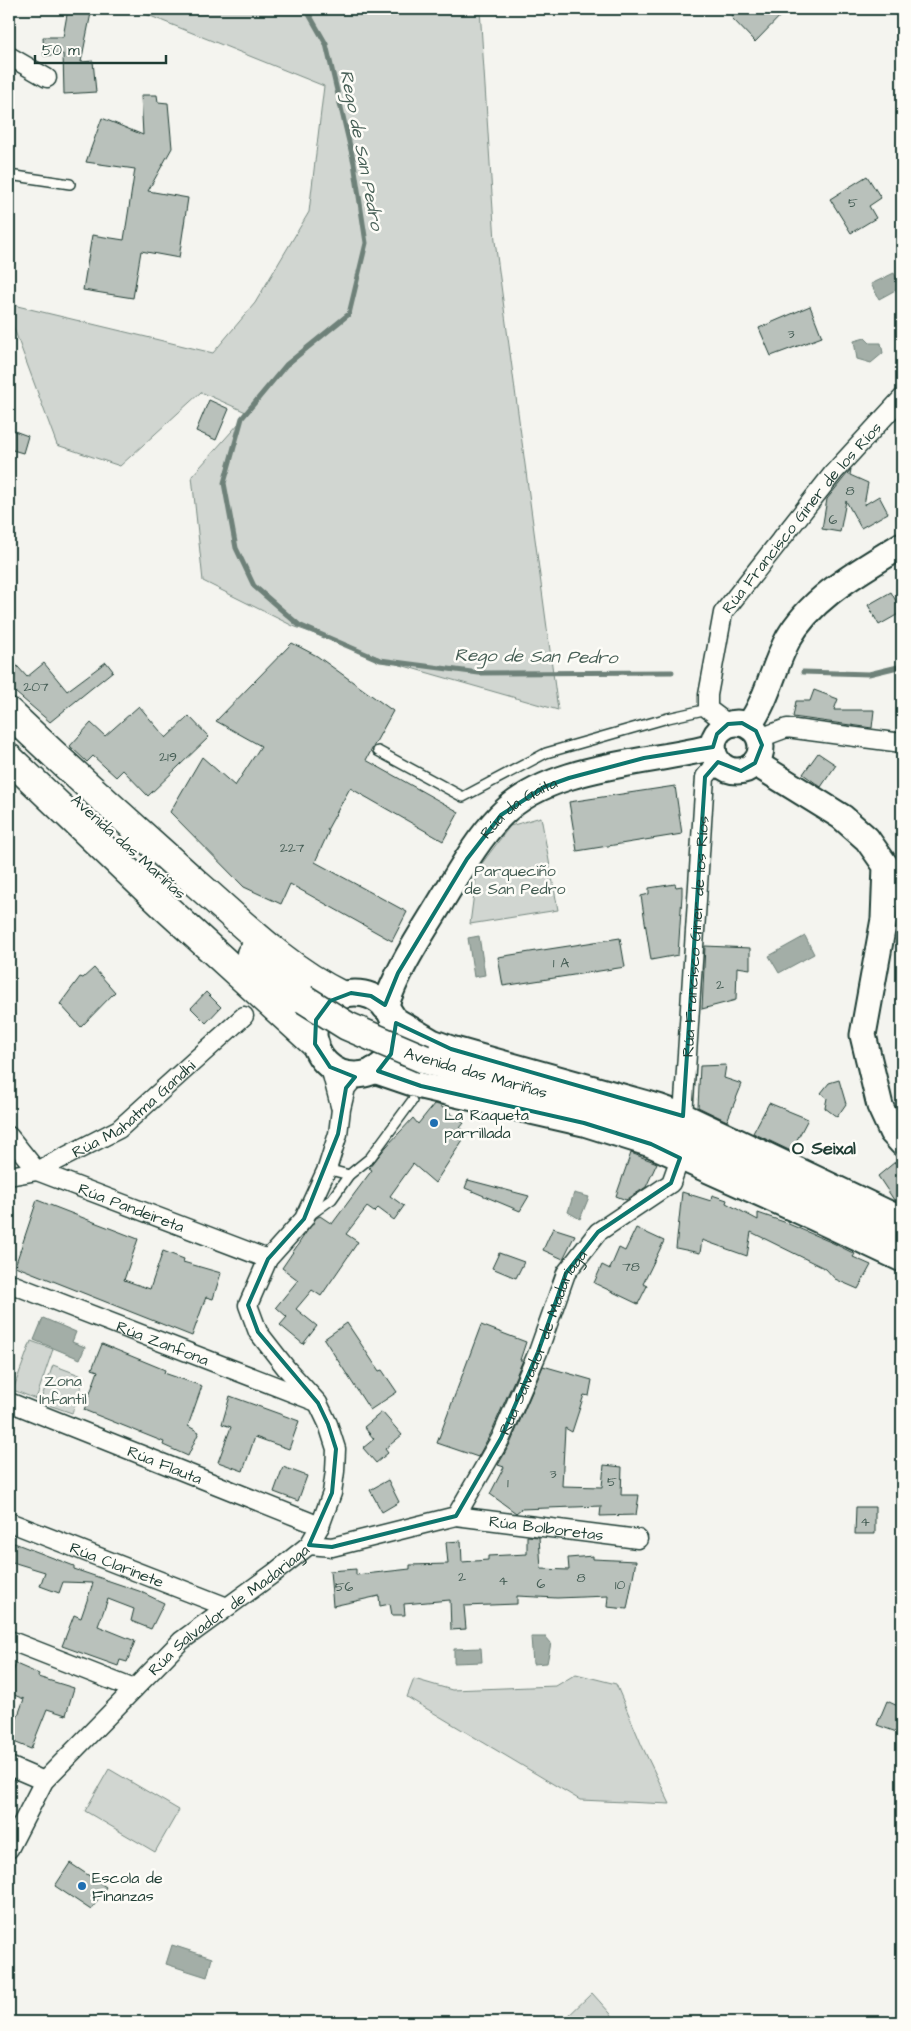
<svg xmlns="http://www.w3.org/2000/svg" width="911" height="2031" font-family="'Architects Daughter',sans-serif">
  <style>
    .green { fill: #d1d6d1; stroke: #788a82 }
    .water { fill: #a3aea7; stroke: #6e8179 }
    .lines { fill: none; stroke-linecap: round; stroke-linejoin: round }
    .stream { stroke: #6e8179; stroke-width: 5 }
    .building { fill: #b9c1bb; stroke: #1f3d34 }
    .lane-casing { stroke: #1f3d34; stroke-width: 12 }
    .street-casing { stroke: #1f3d34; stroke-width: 21 }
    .secondary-casing { stroke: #1f3d34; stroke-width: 29 }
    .highway-casing { stroke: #1f3d34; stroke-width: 31 }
    .lane { stroke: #fdfcf7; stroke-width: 9 }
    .street { stroke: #fdfcf7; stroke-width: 18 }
    .secondary { stroke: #fdfcf7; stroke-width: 25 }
    .highway { stroke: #fdfcf7; stroke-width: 28 }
    .highway-bridge-casing { stroke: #1f3d34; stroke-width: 31; stroke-linecap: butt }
    .highway-bridge { stroke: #fdfcf7; stroke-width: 28 }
    .marked { fill: none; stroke: #0f766e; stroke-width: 4; stroke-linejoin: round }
    .poi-dot { fill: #1f6fb2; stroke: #fdfcf7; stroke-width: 2 }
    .labels { text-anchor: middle; stroke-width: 5; stroke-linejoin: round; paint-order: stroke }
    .number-label { font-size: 14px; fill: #465e56 }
    .street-label { font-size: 16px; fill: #1f3d34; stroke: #fdfcf7 }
    .park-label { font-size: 16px; fill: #435c53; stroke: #fdfcf7 }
    .poi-label { font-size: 16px; fill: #1f3d34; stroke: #fdfcf7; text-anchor: start }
    .water-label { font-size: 18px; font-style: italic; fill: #475f56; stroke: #fdfcf7 }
    .neighbourhood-label { font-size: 18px; font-weight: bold; fill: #1f3d34; stroke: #fdfcf7 }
  </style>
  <rect width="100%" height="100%" fill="#f4f4ef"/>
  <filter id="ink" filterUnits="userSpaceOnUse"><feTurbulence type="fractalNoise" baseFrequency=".02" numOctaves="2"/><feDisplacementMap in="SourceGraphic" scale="10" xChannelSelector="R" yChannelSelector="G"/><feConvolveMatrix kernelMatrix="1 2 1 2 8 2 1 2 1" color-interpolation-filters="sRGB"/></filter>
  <g filter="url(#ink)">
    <g class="green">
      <polygon points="133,9 480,9 495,241 558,710 397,664 293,626 203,581 192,476 248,413 201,392 120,466 57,445 9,315 9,304 213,353 255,303 309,212 324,86"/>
      <polygon points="541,817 558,910 470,924 477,870 510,826"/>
      <polygon points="31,1341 53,1349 36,1399 13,1390"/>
      <polygon points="53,1365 85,1377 72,1413 40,1402"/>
      <polygon points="576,1674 616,1684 642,1746 670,1804 580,1800 407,1697 414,1679 452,1690 556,1686"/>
      <polygon points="109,1769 179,1810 155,1852 85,1811"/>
      <polygon points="592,1993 618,2022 562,2022"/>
    </g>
    <g class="water">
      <polygon points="894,273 901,287 879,299 871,284"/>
      <polygon points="865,338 870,343 881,343 883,353 871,363 857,359 854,341"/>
      <polygon points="479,936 485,975 474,977 468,938"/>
      <polygon points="805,936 814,954 779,973 769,956"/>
      <polygon points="574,1193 589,1197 580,1219 568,1212"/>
      <polygon points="43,1318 76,1332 72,1342 85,1347 80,1359 34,1340"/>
      <polygon points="531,1637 546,1637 551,1643 547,1663 533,1664"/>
      <polygon points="481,1648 482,1662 454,1663 454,1649"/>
      <polygon points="172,1945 212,1958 207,1977 166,1964"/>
    </g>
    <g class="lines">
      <g class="stream">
        <polyline points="306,9 326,44 354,163 366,243 349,314 286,365 242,418 224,483 236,548 254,586 299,625 380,660 479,673 672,672"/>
        <polyline points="803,672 869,674 902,666"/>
      </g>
    </g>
    <g class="building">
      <polygon points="68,9 89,9 89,13 91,13 81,62 93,61 96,92 64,94 63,54 44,56 43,37 63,37"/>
      <polygon points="738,9 787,9 755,42 731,17"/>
      <polygon points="141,95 157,95 158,102 168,103 172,148 148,191 188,198 179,258 141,251 133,298 83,290 92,235 124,240 135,169 86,162 102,118 143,135"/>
      <polygon points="867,176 881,198 869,206 876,218 851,233 830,199"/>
      <polygon points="810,306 822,337 771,356 759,328"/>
      <polygon points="209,400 229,409 216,440 196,431"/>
      <polygon points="9,429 28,436 23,453 9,449"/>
      <polygon points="851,469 850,475 868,483 864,505 879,496 888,513 861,528 846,501 840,532 822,529 827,499"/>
      <polygon points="891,592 902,612 879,625 868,605"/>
      <polygon points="292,643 317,656 393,711 366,760 459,812 443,841 350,788 327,830 329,831 315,862 407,912 392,941 290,884 281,904 244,887 170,812 202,757 235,786 261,746 216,721"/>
      <polygon points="9,657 27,677 44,663 67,691 106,662 113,671 50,722 9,687"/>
      <polygon points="814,690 838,699 834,710 874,710 872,728 793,717 796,701 810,701"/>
      <polygon points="139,706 166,738 189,716 209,737 148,796 123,770 116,777 93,756 87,762 70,746 91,723 105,736"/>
      <polygon points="818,753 836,765 821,787 803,774"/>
      <polygon points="675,786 682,834 577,851 569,802"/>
      <polygon points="675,884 676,887 682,886 682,895 678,955 651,960 641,896 649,894 649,888"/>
      <polygon points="620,938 625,967 503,986 498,957"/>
      <polygon points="705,946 750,948 750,969 737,967 736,1000 702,1009"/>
      <polygon points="94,968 115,992 81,1027 60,1004 80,977 83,978"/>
      <polygon points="206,992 221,1007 206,1023 191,1008"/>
      <polygon points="726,1065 724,1078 742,1084 727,1121 698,1107 700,1066"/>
      <polygon points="839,1080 846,1104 837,1117 825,1108 827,1098 821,1093 829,1083"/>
      <polygon points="769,1103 808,1119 791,1151 753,1133"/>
      <polygon points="434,1104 439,1105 464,1123 460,1128 468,1132 435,1183 413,1164 390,1196 404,1206 394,1220 378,1208 374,1212 367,1207 346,1234 358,1242 321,1296 312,1290 296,1309 317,1326 303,1344 280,1325 287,1317 276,1307 298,1280 282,1268 316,1218 320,1216 332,1224 372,1170 369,1168 386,1147 413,1118 418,1124"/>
      <polygon points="631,1153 657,1163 646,1187 626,1200 616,1196"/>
      <polygon points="895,1162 902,1173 902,1204 894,1200 878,1176"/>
      <polygon points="468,1180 529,1196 520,1211 465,1188"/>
      <polygon points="682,1192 711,1201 712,1195 727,1200 726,1203 758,1220 758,1213 784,1222 833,1243 855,1254 853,1257 871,1265 858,1289 835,1279 826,1269 751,1232 747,1256 702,1240 700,1253 676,1248"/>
      <polygon points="37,1200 138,1239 124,1280 150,1289 163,1251 184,1259 183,1262 221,1273 213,1299 206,1297 192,1336 15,1266"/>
      <polygon points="553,1228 575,1235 563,1259 543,1250"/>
      <polygon points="636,1228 664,1241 643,1284 647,1286 638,1304 594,1283 602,1265 610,1269 619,1248 625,1251"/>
      <polygon points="499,1253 524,1262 516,1278 492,1268"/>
      <polygon points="347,1323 379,1371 382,1370 397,1392 370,1410 324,1339"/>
      <polygon points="481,1325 526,1342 520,1360 523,1360 491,1433 478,1457 437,1443"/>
      <polygon points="102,1344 165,1370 164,1373 202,1386 188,1426 199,1432 188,1456 163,1445 164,1442 84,1410 98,1371 92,1369"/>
      <polygon points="543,1366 592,1380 589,1396 584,1395 572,1432 565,1428 562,1486 602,1487 604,1465 622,1467 621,1495 639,1495 636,1515 600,1516 601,1506 521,1509 516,1513 490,1494 504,1467 498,1465 511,1442"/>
      <polygon points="230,1396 299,1421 289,1449 255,1437 243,1471 218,1462 231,1427 222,1424"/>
      <polygon points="382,1412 402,1435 385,1449 388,1453 376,1463 363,1448 374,1439 364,1427"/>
      <polygon points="283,1467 307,1476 298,1501 274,1492"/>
      <polygon points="388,1480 399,1502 382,1512 370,1490"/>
      <polygon points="856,1507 875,1507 875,1534 855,1534"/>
      <polygon points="527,1536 539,1537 541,1569 569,1570 568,1558 593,1556 593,1559 636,1561 627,1609 607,1607 608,1596 557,1598 517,1596 517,1604 464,1606 466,1629 451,1630 450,1600 404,1604 405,1615 392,1615 390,1604 380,1606 379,1596 333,1606 330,1571 356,1569 356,1575 410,1569 410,1565 448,1564 446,1542 461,1541 462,1562 488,1560 488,1556 527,1554"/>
      <polygon points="9,1541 74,1566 74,1569 139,1591 164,1603 151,1629 131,1621 134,1609 108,1599 98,1626 135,1641 127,1662 120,1660 118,1666 62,1646 74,1615 81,1618 93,1583 63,1582 59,1593 40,1586 45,1572 9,1561"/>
      <polygon points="16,1664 39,1674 38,1677 74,1688 66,1715 47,1709 31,1749 9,1740 24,1699 9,1693 9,1682"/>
      <polygon points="887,1701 902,1708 902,1734 877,1725"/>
      <polygon points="70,1863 106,1887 91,1910 55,1886"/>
    </g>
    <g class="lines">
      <g class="lane-casing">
        <g id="lane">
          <polyline points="9,175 70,184"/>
          <polyline points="378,751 463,797 546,753 668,718 708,709"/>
          <polyline points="327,1169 349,1175"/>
          <polyline points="310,1215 332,1199 349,1175 370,1158 412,1101"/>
        </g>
      </g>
      <g class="street-casing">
        <g id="street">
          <polyline points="9,56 47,78"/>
          <path id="s1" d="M728 724 708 709V695L723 613 834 472 902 398"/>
          <polyline points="760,738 787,728 902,743"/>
          <polyline points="887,895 902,899"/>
          <polyline points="330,1067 340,1106"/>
          <path id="s2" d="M683 1116 705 777 718 762"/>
          <path id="s3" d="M9 1136 37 1171 268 1259"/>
          <path id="s4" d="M9 1176 37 1171 119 1129 244 1016"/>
          <path id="s5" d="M9 1283 314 1401"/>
          <path id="s6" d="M9 1402 320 1526"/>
          <path id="s7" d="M456 1516 501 1438 538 1352 566 1273 598 1232 671 1183 680 1158"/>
          <path id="s8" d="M9 1522 227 1607"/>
          <path id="s9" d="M309 1545 332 1547 456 1516 638 1539"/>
          <polyline points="9,1640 134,1689"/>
          <polyline points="9,1766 44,1781"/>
          <path id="s10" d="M9 1849 44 1781 181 1641 274 1573 309 1545 320 1526 332 1493 335 1471 336 1449 328 1424 318 1403 286 1368 258 1332 248 1305 268 1259 304 1219 327 1169 338 1134 341 1109 346 1088 357 1075"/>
        </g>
      </g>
      <g class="secondary-casing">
        <g id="secondary">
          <circle cx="737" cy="747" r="24"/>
          <path d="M749 725C768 699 773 667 788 639 813 595 861 571 902 545"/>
          <polyline points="755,763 842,817 867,839 886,866 884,919 863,1035 880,1106 892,1132 902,1143"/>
          <circle cx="355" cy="1034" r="41"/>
          <path id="s11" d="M385 1007C398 968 421 935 442 900 460 871 476 841 500 816 550 764 647 764 713 747"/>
          <polyline points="393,1019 432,1042 451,1049 658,1107 683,1116 902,1220"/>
          <polyline points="374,1070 421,1086 584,1123 651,1144 811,1216 902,1259"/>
        </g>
      </g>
      <g class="highway-casing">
        <g id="highway">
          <path d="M9 712C70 771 134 827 197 884 242 923 287 969 341 995"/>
          <polyline points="9,758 165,907 315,1044"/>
          <polyline points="251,954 304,999"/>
          <polyline points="424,1059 640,1120 741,1161 902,1240"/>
        </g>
      </g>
      <use href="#lane" class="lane"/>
      <use href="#street" class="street"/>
      <use href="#secondary" class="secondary"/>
      <use href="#highway" class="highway"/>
      <g class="highway-bridge-casing">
        <polyline id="highway-bridge" points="304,999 347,1026 424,1059"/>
      </g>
      <use href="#highway-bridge" class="highway-bridge"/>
    </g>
  </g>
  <path class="marked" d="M742 723 756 731 762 745 755 763 741 771 718 762 705 777 683 1116 451 1049 396 1023 391 1054 378 1071 421 1086 584 1123 651 1144 680 1158 671 1183 598 1232 566 1273 538 1352 501 1438 456 1516 332 1547 309 1545 332 1493 336 1449 328 1424 318 1403 258 1332 248 1305 268 1259 304 1219 338 1134 346 1088 355 1077 330 1067 315 1044 316 1020 330 1001 351 993 371 996 385 1005 398 973 467 859 501 815 544 787 569 778 644 758 713 747 717 734 728 724Z"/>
  <g class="poi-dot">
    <circle cx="434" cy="1123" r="5"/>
    <circle cx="82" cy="1886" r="5"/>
  </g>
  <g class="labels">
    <g class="number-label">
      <text x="853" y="207">5</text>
      <text x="791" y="338">3</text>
      <text x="850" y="495">8</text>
      <text x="833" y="524">6</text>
      <text x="36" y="691">207</text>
      <text x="168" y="761">219</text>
      <text x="292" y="852">227</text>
      <text x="561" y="967">1 A</text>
      <text x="720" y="989">2</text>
      <text x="631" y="1271">78</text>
      <text x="553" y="1478">3</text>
      <text x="612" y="1486">5</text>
      <text x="508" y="1487">1</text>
      <text x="865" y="1526">4</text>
      <text x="462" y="1581">2</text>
      <text x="581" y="1582">8</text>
      <text x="503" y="1585">4</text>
      <text x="541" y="1588">6</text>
      <text x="620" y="1589">10</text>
      <text x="344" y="1591">56</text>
    </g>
    <g class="street-label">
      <text dy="6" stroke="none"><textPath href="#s1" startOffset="246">Rúa Francisco Giner de los Ríos</textPath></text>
      <text dy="6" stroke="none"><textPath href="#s11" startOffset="244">Rúa da Gaita</textPath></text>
      <text transform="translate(129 846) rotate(42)" y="6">Avenida das Mariñas</text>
      <text dy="6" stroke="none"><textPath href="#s2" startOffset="180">Rúa Francisco Giner de los Ríos</textPath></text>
      <text transform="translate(476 1072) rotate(16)" y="6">Avenida das Mariñas</text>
      <text dy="6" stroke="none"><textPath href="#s4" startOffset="144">Rúa Mahatma Gandhi</textPath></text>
      <text dy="6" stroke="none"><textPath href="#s3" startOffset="146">Rúa Pandeireta</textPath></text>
      <text dy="6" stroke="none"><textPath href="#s5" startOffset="165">Rúa Zanfona</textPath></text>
      <text dy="6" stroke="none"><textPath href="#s7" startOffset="195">Rúa Salvador de Madariaga</textPath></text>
      <text dy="6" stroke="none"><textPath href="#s6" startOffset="168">Rúa Flauta</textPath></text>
      <text dy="6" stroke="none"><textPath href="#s9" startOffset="242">Rúa Bolboretas</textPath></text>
      <text dy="6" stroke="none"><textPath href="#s8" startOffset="116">Rúa Clarinete</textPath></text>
      <text dy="6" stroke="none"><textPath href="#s10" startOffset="329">Rúa Salvador de Madariaga</textPath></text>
    </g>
    <g class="park-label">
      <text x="515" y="876">Parqueciño<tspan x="515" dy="18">de San Pedro</tspan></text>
      <text x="63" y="1386">Zona<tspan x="63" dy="18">Infantil</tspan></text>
    </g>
    <g class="poi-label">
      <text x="444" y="1120">La Raqueta<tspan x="444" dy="18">parrillada</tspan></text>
      <text x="92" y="1883">Escola de<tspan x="92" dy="18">Finanzas</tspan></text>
    </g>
    <g class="water-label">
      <text transform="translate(362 150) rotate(79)" y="6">Rego de San Pedro</text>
      <text transform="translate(536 656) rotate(1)" y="6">Rego de San Pedro</text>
    </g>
    <g class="neighbourhood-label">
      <text x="824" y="1154">O Seixal</text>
    </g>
  </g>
  <rect width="911" height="2031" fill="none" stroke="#fdfcf7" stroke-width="30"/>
  <rect x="15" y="15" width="881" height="2001" fill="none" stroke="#1f3d34" stroke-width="2" filter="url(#ink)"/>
  <path d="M35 55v8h131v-8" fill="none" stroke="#1f3d34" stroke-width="2.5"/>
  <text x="42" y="55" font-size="15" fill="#1f3d34" stroke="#fdfcf7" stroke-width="4" paint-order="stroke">50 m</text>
</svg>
